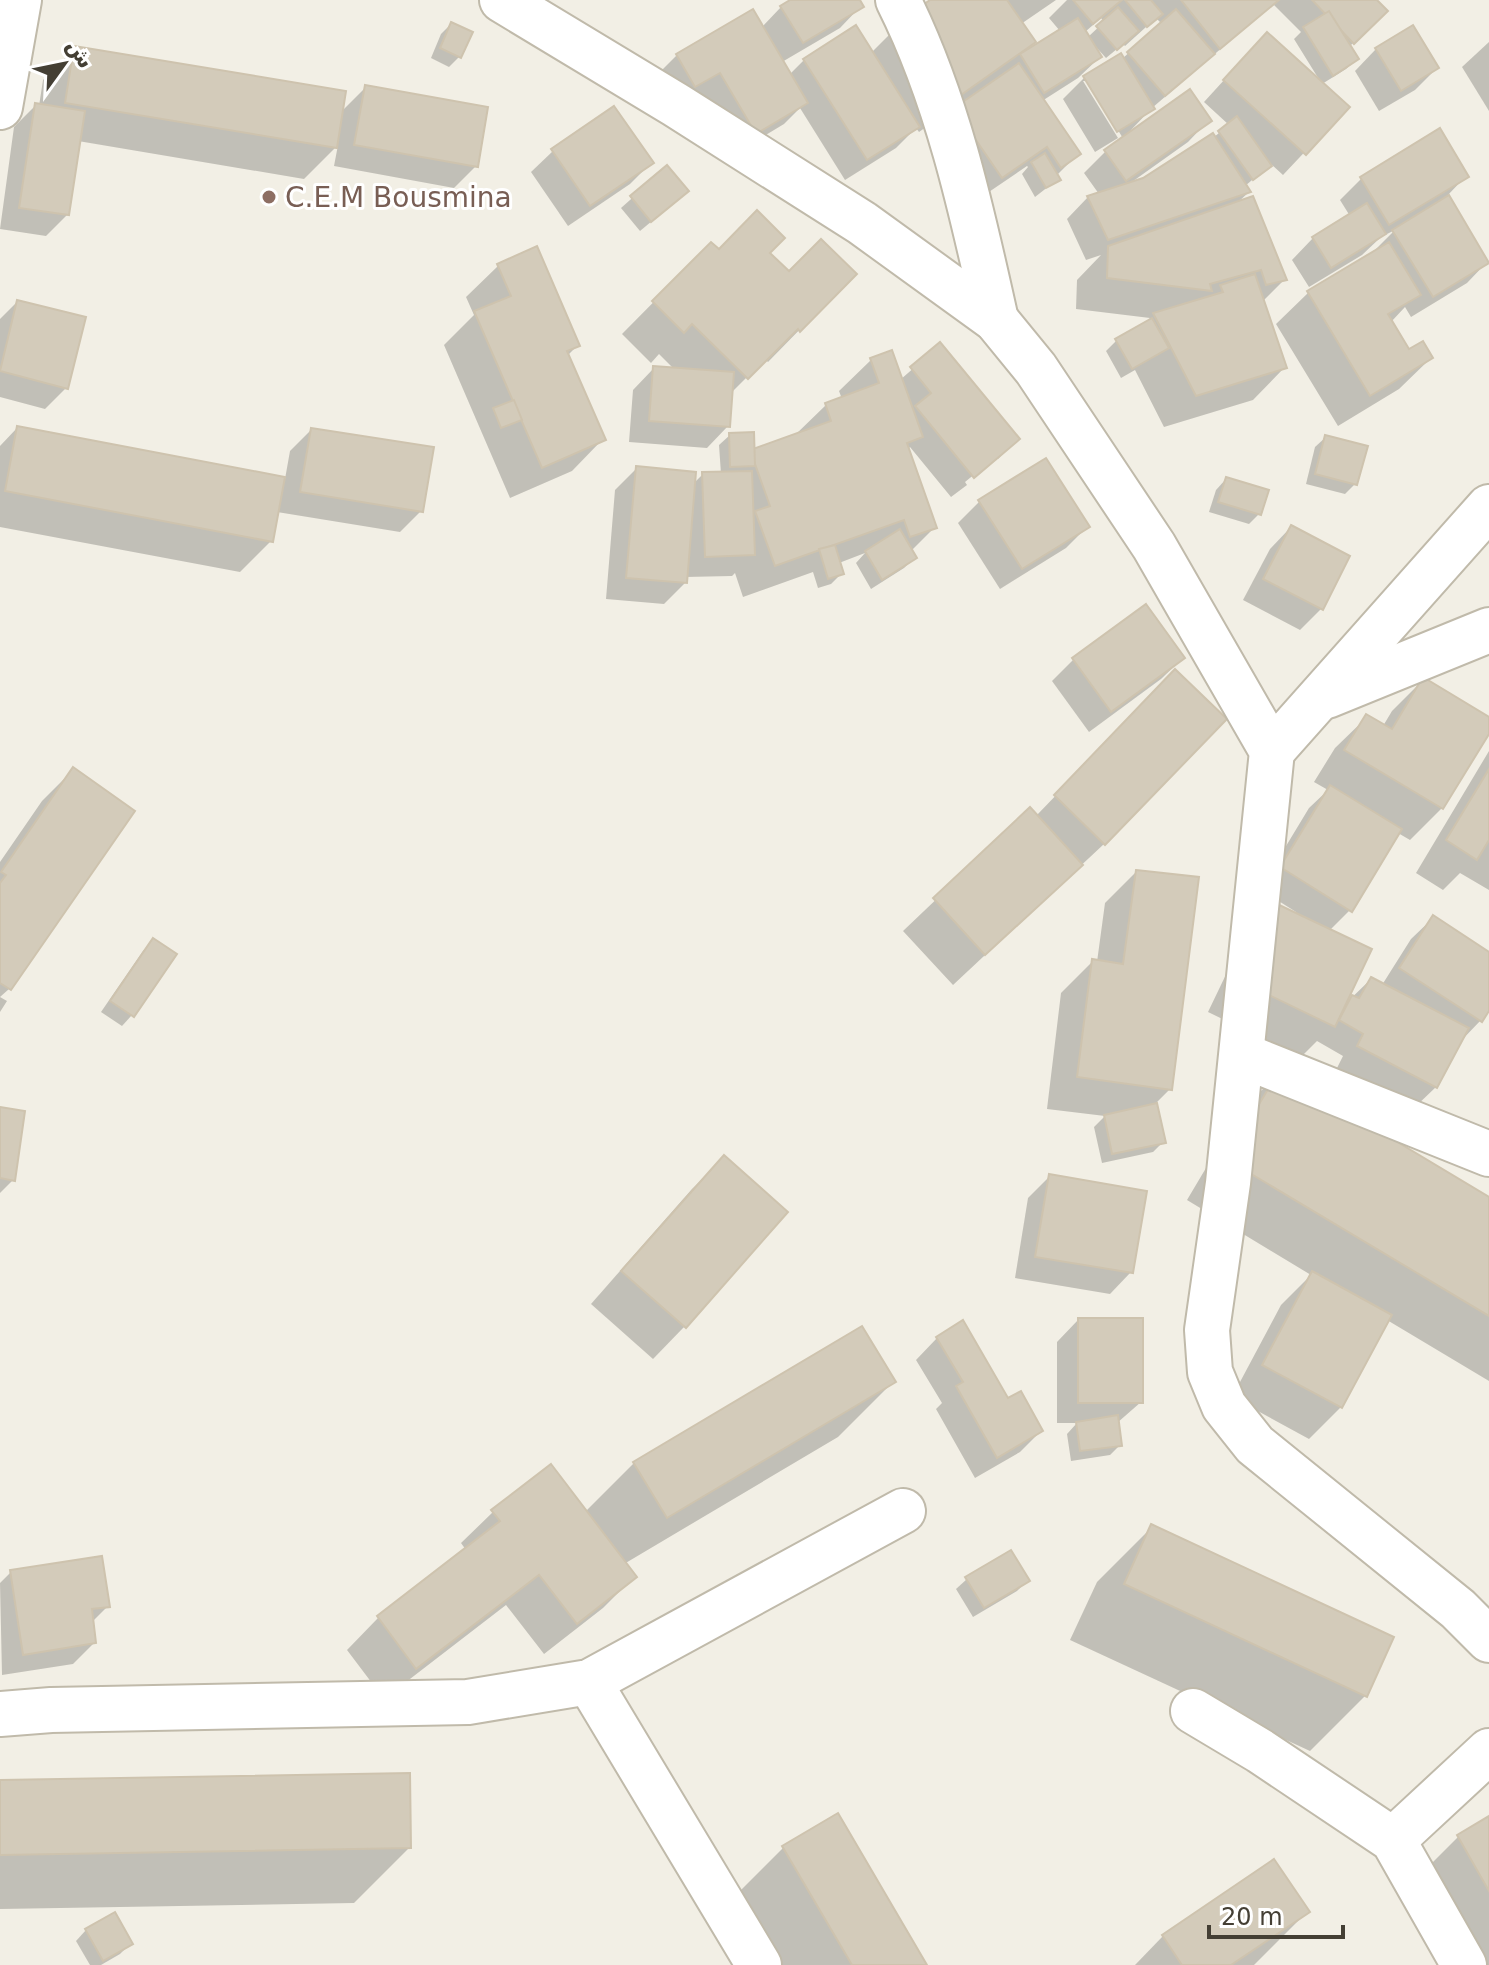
<svg xmlns="http://www.w3.org/2000/svg" width="1489" height="1965" font-family="'DejaVu Sans',Vazirmatn,sans-serif">
  <style>
    .shadow { fill: #0003; fill-rule: evenodd }
    .building { fill: #d3cbba; stroke: #cec3ae; stroke-width: 2 }
    .lines { fill: none; stroke-linecap: round; stroke-linejoin: round }
    .minor-casing { stroke: #c0baaa; stroke-width: 48 }
    .minor { stroke: #fff; stroke-width: 44 }
    .education-dot { fill: #8d6e63; stroke: #fff; stroke-width: 3 }
    .labels { text-anchor: middle; stroke-width: 6; stroke-linejoin: round; paint-order: stroke }
    .education-label { font-size: 28px; fill: #785e54; stroke: #fff; text-anchor: start }
  </style>
  <rect width="100%" height="100%" fill="#f2efe5"/>
  <g class="shadow">
    <path d="M794 0H857L861 6 840 28 782 62 789 75 804 60 871 53 904 20 933 0H1056L1021 24 1034 42 1023 52 1060 31 1049 18 1067 0H1374L1385 11 1349 47 1357 59 1346 69 1322 84 1347 107 1283 175 1271 164 1245 186 1249 192 1236 204 1284 280 1262 302 1284 368 1253 400 1164 427 1135 370 1121 378 1106 351 1117 340 1143 326 1150 318 1076 309 1077 280 1101 255 1086 260 1067 219 1088 197 1099 194 1084 173 1105 152 1124 140 1088 81H1083L1118 138 1095 152 1063 99 1084 78 1120 56 1122 59 1161 23 1156 18 1125 46 1123 44 1106 58 1096 47 1094 48 1100 57 1078 78 1042 101 1078 154 1056 176 1058 179 1035 197 1022 174 1028 167 1027 166 980 198 956 106 919 132 916 128 896 148 845 180 800 108 784 124 734 154 655 77 677 55 752 11 762 27 781 7ZM1273 4 1301 32 1294 39 1320 81 1246 56 1204 102 1229 125 1214 137 1144 180 1129 184 1188 142 1209 120 1133 132 1131 130 1152 108ZM1101 18 1104 22 1088 37 1085 32Z"/>
    <polygon points="451,24 459,57 449,67 431,58 441,34"/>
    <polygon points="1489,42 1489,111 1462,67"/>
    <polygon points="75,48 341,112 366,87 476,166 454,188 334,166 338,145 304,179 78,141 68,214 46,236 0,229 14,127 35,106 39,106 43,80"/>
    <polygon points="1376,49 1437,68 1415,90 1379,111 1355,71"/>
    <polygon points="553,151 651,163 630,184 568,226 531,172"/>
    <polygon points="666,168 676,201 640,231 621,208"/>
    <polygon points="1466,176 1447,196 1488,261 1467,283 1411,317 1405,307 1391,322 1408,352 1431,358 1399,389 1338,426 1276,324 1308,293 1372,253 1395,230 1381,237 1362,255 1309,287 1292,260 1313,238 1350,216 1340,200 1361,179"/>
    <polygon points="711,244 718,252 768,253 789,274 854,274 768,362 765,359 730,394 728,426 707,448 629,442 633,390 654,368 675,370 659,354 651,363 622,334"/>
    <polygon points="498,266 578,345 567,356 603,439 572,471 510,498 444,345 474,315 466,297"/>
    <polygon points="17,302 66,388 45,409 0,397 0,319"/>
    <polygon points="940,345 1017,439 998,459 998,455 965,482 967,485 951,497 910,447 907,450 935,527 911,551 915,557 904,568 871,589 856,563 865,553 839,563 842,573 831,584 818,588 813,572 743,597 735,573 732,576 685,577 685,583 664,604 606,599 615,490 636,469 693,484 703,474 721,474 719,445 730,435 753,451 794,436 826,405 842,399 839,391 871,360 900,380"/>
    <polygon points="17,428 285,479 290,451 311,430 421,511 400,532 277,512 271,541 240,572 0,527 0,446"/>
    <polygon points="1326,437 1355,484 1345,494 1306,484 1315,447"/>
    <polygon points="1226,479 1259,514 1249,524 1209,512 1216,490"/>
    <polygon points="980,501 1087,527 1066,548 1000,589 958,523"/>
    <polygon points="1291,527 1322,608 1300,630 1243,600 1270,549"/>
    <polygon points="1183,658 1161,679 1089,732 1052,681 1074,659"/>
    <polygon points="1424,679 1489,719 1489,730 1442,808 1410,840 1398,833 1350,910 1329,931 1342,1007 1371,979 1382,985 1411,939 1433,918 1489,954 1489,1008 1481,1020 1459,1043 1436,1087 1414,1108 1337,1068 1343,1056 1317,1041 1301,1057 1208,1012 1244,937 1296,912 1260,889 1309,808 1328,790 1314,782 1335,748 1367,717 1383,726 1392,711"/>
    <polygon points="1144,704 1104,844 953,985 903,931 1030,810 1036,816"/>
    <polygon points="1489,751 1489,890 1460,873 1443,890 1416,873"/>
    <polygon points="73,770 9,989 0,997 7,1001 0,1012 0,862 42,801"/>
    <polygon points="1136,872 1170,1089 1155,1104 1163,1142 1153,1152 1102,1163 1094,1127 1105,1116 1047,1109 1061,993 1093,961 1097,962 1105,903"/>
    <polygon points="153,940 132,1015 122,1026 101,1012 143,951"/>
    <polygon points="1279,1073 1489,1199 1489,1381 1387,1320 1341,1407 1309,1439 1232,1397 1281,1305 1311,1275 1187,1200 1238,1114"/>
    <polygon points="0,1109 13,1180 0,1193"/>
    <polygon points="724,1158 786,1213 684,1327 653,1359 591,1304 692,1189"/>
    <polygon points="1050,1176 1131,1272 1110,1294 1015,1278 1028,1198"/>
    <polygon points="1078,1320 1141,1402 1117,1423 1120,1445 1110,1455 1071,1461 1067,1434 1077,1423 1057,1423 1057,1342"/>
    <polygon points="937,1338 1041,1431 1020,1452 975,1478 936,1409 942,1403 916,1360"/>
    <polygon points="893,1382 838,1437 624,1564 634,1577 603,1608 544,1654 506,1605 384,1699 347,1650 378,1618 466,1550 461,1543 493,1512 585,1512 634,1463"/>
    <polygon points="1152,1527 1365,1696 1310,1751 1070,1640 1097,1582"/>
    <polygon points="11,1572 108,1606 91,1623 94,1643 73,1664 2,1675 0,1583"/>
    <polygon points="967,1579 1027,1581 1017,1591 973,1617 956,1589"/>
    <polygon points="0,1782 409,1848 354,1903 0,1909"/>
    <polygon points="1489,1819 1489,1965 1445,1965 1403,1892 1458,1837"/>
    <polygon points="783,1848 925,1965 764,1965 728,1903"/>
    <polygon points="1307,1912 1254,1965 1135,1965 1163,1936"/>
    <polygon points="86,1930 130,1944 120,1954 101,1965 90,1965 76,1941"/>
  </g>
  <g class="building">
    <polygon points="790,0 860,0 864,7 803,43 780,6"/>
    <polygon points="930,0 1007,0 1036,42 951,102 903,19"/>
    <polygon points="1073,0 1122,0 1093,24"/>
    <polygon points="1125,0 1151,0 1163,14 1147,27"/>
    <polygon points="1181,0 1279,0 1220,49"/>
    <polygon points="1312,0 1377,0 1388,11 1354,44"/>
    <polygon points="1118,7 1139,31 1117,50 1096,26"/>
    <polygon points="753,9 808,103 756,134 720,73 695,87 676,54"/>
    <polygon points="1176,9 1215,54 1165,96 1127,52"/>
    <polygon points="1329,11 1359,59 1333,76 1303,27"/>
    <polygon points="1078,18 1102,57 1044,93 1020,54"/>
    <polygon points="451,22 473,32 461,58 440,48"/>
    <polygon points="856,25 920,127 867,160 803,59"/>
    <polygon points="1413,25 1439,68 1401,91 1375,48"/>
    <polygon points="1267,32 1350,107 1306,155 1223,80"/>
    <polygon points="74,46 346,91 337,148 65,103"/>
    <polygon points="1121,53 1155,109 1117,132 1083,76"/>
    <polygon points="1019,63 1081,154 1061,168 1047,147 1002,178 954,108"/>
    <polygon points="365,85 488,107 478,167 354,145"/>
    <polygon points="1190,89 1212,121 1126,181 1104,150"/>
    <polygon points="35,103 85,111 69,215 19,208"/>
    <polygon points="614,106 654,163 590,206 551,149"/>
    <polygon points="1237,116 1272,166 1253,180 1218,131"/>
    <polygon points="1440,128 1469,177 1389,225 1360,177"/>
    <polygon points="1213,133 1251,192 1108,240 1087,196 1143,178"/>
    <polygon points="1045,153 1061,180 1046,188 1031,162"/>
    <polygon points="667,165 689,191 651,222 630,196"/>
    <polygon points="1449,195 1489,263 1433,297 1392,230"/>
    <polygon points="1253,196 1287,280 1266,285 1261,270 1210,284 1212,291 1107,278 1108,246"/>
    <polygon points="1367,203 1386,234 1331,268 1312,237"/>
    <polygon points="757,210 785,238 770,253 789,271 821,239 857,274 800,332 798,329 748,379 692,324 684,333 652,301 711,242 719,249"/>
    <polygon points="1389,242 1421,295 1388,314 1409,349 1423,341 1433,358 1370,396 1307,291"/>
    <polygon points="537,246 580,346 567,351 606,440 542,468 474,311 511,296 497,264"/>
    <polygon points="1255,274 1287,368 1196,396 1153,313 1223,292 1220,285"/>
    <polygon points="17,300 86,317 68,389 0,371"/>
    <polygon points="1152,318 1169,348 1132,369 1115,339"/>
    <polygon points="940,342 1020,439 974,478 915,406 931,393 910,367"/>
    <polygon points="892,350 923,437 907,443 937,528 910,537 904,520 775,566 755,511 770,506 750,450 831,421 825,403 879,383 870,358"/>
    <polygon points="653,366 734,372 730,427 649,421"/>
    <polygon points="514,400 522,420 501,428 493,408"/>
    <polygon points="17,426 285,477 273,542 5,491"/>
    <polygon points="311,428 434,447 423,512 300,492"/>
    <polygon points="754,432 755,466 730,467 729,433"/>
    <polygon points="1325,435 1368,446 1357,485 1315,474"/>
    <polygon points="1046,458 1090,527 1022,569 978,500"/>
    <polygon points="636,466 696,472 687,583 626,578"/>
    <polygon points="752,471 755,555 705,557 702,472"/>
    <polygon points="1226,477 1269,490 1261,515 1218,502"/>
    <polygon points="1291,525 1350,556 1323,610 1263,579"/>
    <polygon points="900,529 917,558 882,580 865,551"/>
    <polygon points="835,545 844,574 828,579 819,549"/>
    <polygon points="1146,604 1185,658 1111,712 1072,658"/>
    <polygon points="1175,669 1227,719 1105,845 1054,795"/>
    <polygon points="1423,677 1489,717 1489,734 1443,809 1344,750 1366,714 1392,729"/>
    <polygon points="73,767 135,811 11,990 0,983 0,883 6,875 1,872"/>
    <polygon points="1489,769 1489,840 1477,860 1446,840"/>
    <polygon points="1330,785 1402,829 1352,912 1280,867"/>
    <polygon points="1030,807 1083,865 985,955 933,898"/>
    <polygon points="1136,870 1199,877 1172,1090 1077,1077 1092,959 1123,964"/>
    <polygon points="1275,903 1372,949 1335,1027 1238,980"/>
    <polygon points="1433,915 1489,952 1489,1011 1482,1022 1399,968"/>
    <polygon points="153,938 177,954 134,1017 110,1001"/>
    <polygon points="1371,977 1469,1028 1437,1088 1357,1046 1363,1034 1339,1020 1352,995 1359,998"/>
    <polygon points="1279,1071 1489,1197 1489,1316 1226,1159"/>
    <polygon points="1157,1103 1166,1143 1112,1154 1104,1115"/>
    <polygon points="0,1107 25,1111 15,1181 0,1178"/>
    <polygon points="724,1155 788,1212 686,1328 621,1271"/>
    <polygon points="1049,1174 1147,1191 1133,1273 1035,1257"/>
    <polygon points="1312,1271 1392,1315 1342,1408 1262,1365"/>
    <rect x="1078" y="1318" width="65" height="85"/>
    <polygon points="963,1320 1008,1398 1021,1391 1043,1431 997,1458 956,1386 963,1382 936,1337"/>
    <polygon points="862,1326 896,1382 667,1518 633,1462"/>
    <polygon points="1118,1415 1122,1446 1080,1451 1076,1422"/>
    <polygon points="551,1464 637,1577 577,1624 539,1575 416,1669 377,1616 500,1521 491,1510"/>
    <polygon points="1151,1524 1394,1637 1367,1697 1124,1584"/>
    <polygon points="1011,1550 1030,1581 984,1608 965,1577"/>
    <polygon points="102,1556 110,1607 92,1609 96,1643 23,1655 10,1570"/>
    <polygon points="410,1773 411,1848 0,1855 0,1780"/>
    <polygon points="838,1813 927,1965 852,1965 782,1846"/>
    <polygon points="1489,1816 1489,1891 1457,1835"/>
    <polygon points="1274,1859 1310,1912 1231,1965 1182,1965 1162,1935"/>
    <polygon points="115,1912 133,1944 103,1961 85,1929"/>
  </g>
  <g class="lines">
    <g class="minor-casing">
      <g id="minor">
        <polyline points="502,0 676,105 862,223 996,320 1036,369 1154,546 1272,751 1228,1183 1207,1330 1210,1372 1224,1406 1255,1445 1458,1609 1489,1640"/>
        <path d="M898 0C948 100 972 212 996 320"/>
        <polyline points="0,107 19,0"/>
        <polyline points="1327,696 1489,630"/>
        <polyline points="1272,751 1489,507"/>
        <polyline points="1242,1055 1489,1154"/>
        <polyline points="589,1682 759,1965"/>
        <polyline points="1193,1711 1260,1751 1393,1840 1464,1965"/>
        <polyline points="0,1714 51,1710 468,1702 589,1682 903,1511"/>
        <polyline points="1393,1840 1489,1751"/>
      </g>
    </g>
    <use href="#minor" class="minor"/>
  </g>
  <circle class="education-dot" cx="269" cy="197" r="8"/>
  <g class="labels">
    <g class="education-label">
      <text x="285" y="207">C.E.M Bousmina</text>
    </g>
  </g>
  <g transform="translate(64 64) rotate(57)" stroke="#ffffff" stroke-width="6" paint-order="stroke">
  <path d="M0-6L14 30L0 20L-14 30Z" fill="#443f34"/>
  <text y="-12" font-size="22" font-weight="bold" text-anchor="middle" fill="#443f34">ش</text>
  </g>
  <path d="M1209 1925v12h134v-12" fill="none" stroke="#443f34" stroke-width="4"/>
  <text x="1221" y="1925" font-size="24" fill="#443f34" stroke="#ffffff" stroke-width="6" paint-order="stroke">20 m</text>
</svg>
